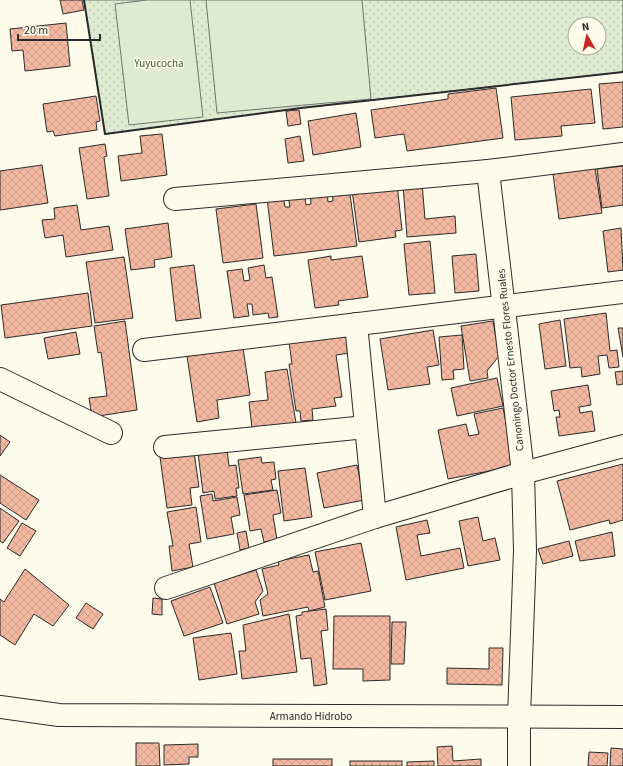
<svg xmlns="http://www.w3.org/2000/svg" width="623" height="766" font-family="'Source Sans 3',sans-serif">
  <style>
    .park { fill: url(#park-dots); stroke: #74746e; fill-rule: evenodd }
    .pitch { fill: #deebd1; stroke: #74746e }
    .building { fill: url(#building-cross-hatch); stroke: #2b2b2b }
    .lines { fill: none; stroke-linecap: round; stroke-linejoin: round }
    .minor-casing { stroke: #2b2b2b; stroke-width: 24 }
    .minor { stroke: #fdfbea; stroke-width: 22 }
    .wall { stroke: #2b2b2b; stroke-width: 2 }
    .labels { text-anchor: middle; stroke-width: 3; stroke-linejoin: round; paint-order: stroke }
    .park-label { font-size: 11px; fill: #34623c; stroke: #fdfbea }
    .street-label { font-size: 11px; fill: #2b2b2b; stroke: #fdfbea }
  </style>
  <defs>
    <pattern id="park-dots" width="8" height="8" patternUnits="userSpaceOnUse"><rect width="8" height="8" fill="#deebd1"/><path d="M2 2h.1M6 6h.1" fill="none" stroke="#bfcab4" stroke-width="1.8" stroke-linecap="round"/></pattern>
    <pattern id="building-cross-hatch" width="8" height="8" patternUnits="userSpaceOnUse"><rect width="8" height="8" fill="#f2b8a0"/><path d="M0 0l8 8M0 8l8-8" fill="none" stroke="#d09e8a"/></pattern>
  </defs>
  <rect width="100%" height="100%" fill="#fdfbea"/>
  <path class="park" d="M84 0H623V72L301 108 105 134ZM575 24H599V48H575Z"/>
  <g class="pitch">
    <polygon points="147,0 190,0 203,117 129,125 115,4"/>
    <polygon points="206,0 362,0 371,99 217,113"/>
  </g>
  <g class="building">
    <polygon points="60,0 82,0 84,10 63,14"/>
    <polygon points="66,23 70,66 25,71 23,50 12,51 10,29"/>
    <polygon points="623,82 623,127 603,129 599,84"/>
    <polygon points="496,88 503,138 407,151 404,134 375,138 371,110 448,99 448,94"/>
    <polygon points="591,89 595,123 561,126 562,136 515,140 511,97"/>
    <polygon points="96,96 100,121 96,122 97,130 55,136 53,131 47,132 43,104"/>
    <polygon points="299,110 301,124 288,126 286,111"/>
    <polygon points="356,113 361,147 313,155 308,121"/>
    <polygon points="162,134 167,175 121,181 118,156 142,153 140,136"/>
    <polygon points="300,136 304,161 288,163 285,139"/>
    <polygon points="105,144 107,156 104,157 109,196 87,199 79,148"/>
    <polygon points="42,165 48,203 0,210 0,171"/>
    <polygon points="623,166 623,205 602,208 597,169"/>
    <polygon points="595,168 602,213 559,219 553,174"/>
    <polygon points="422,183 425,219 455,216 456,233 407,237 403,185"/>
    <polygon points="397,184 402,230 395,231 396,237 359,242 352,190"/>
    <polygon points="349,187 357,246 274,256 267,198 283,196 285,207 290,207 288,195 304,193 306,205 311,204 310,192 327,190 328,202 333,201 332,189"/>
    <polygon points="256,204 263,258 223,263 216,209"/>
    <polygon points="77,205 81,230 109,226 113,250 66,257 63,235 45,238 42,220 55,219 54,208"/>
    <polygon points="168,223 172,257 154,260 155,267 131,270 125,229"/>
    <polygon points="621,228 623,270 608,272 603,231"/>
    <polygon points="430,241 435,293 409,295 404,244"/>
    <polygon points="476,254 479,291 455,293 452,256"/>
    <polygon points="331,256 331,260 362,256 368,297 338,301 339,305 315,308 308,260"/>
    <polygon points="124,257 133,318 95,323 86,262"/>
    <polygon points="194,265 201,318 176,321 170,268"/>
    <polygon points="264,265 266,278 272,277 278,317 269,318 268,313 253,315 252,304 247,304 249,316 234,318 227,271 242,269 244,281 250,280 248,268"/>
    <polygon points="88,293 92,326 5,338 1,305"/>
    <polygon points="606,313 610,351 617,350 619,367 609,368 607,355 598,356 600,374 582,377 581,367 570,368 564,319"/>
    <polygon points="560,320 566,366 545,369 539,324"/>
    <polygon points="125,321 137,410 92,417 89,398 107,396 101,352 98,353 94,326"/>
    <polygon points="493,321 499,356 487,371 488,378 470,381 461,326"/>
    <polygon points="618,328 623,328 623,357"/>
    <polygon points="433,330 439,365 427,367 430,384 388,390 380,339"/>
    <polygon points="76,332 80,354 48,359 44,338"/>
    <polygon points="348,334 350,353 336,355 342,397 334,398 336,406 312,409 313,420 301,421 300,411 296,411 289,364 292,364 289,342"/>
    <polygon points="462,335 464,369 453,370 454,379 442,380 439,337"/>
    <polygon points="243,348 250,395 217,400 219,418 197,422 187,356"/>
    <polygon points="287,369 296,423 252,428 249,402 268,400 265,372"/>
    <polygon points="623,371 623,384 617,385 615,372"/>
    <polygon points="497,378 503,406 457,416 451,388"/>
    <polygon points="588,385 591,405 579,407 580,413 592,411 595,431 559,436 556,417 560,417 559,410 554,411 551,391"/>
    <polygon points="503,408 515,466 448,479 438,430 466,424 469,436 479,434 474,414"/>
    <polygon points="0,435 10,442 0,456"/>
    <polygon points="227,450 229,466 236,465 239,488 236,488 237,496 215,499 214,491 203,493 198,453"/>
    <polygon points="194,452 199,487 190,488 192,505 167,508 160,457"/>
    <polygon points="261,457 262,463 274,462 276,479 271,480 273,490 243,494 238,460"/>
    <polygon points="623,464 623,520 610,524 609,520 570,530 557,481"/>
    <polygon points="357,465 364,500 324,508 317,473"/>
    <polygon points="305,468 312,517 284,521 278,471"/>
    <polygon points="0,475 39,500 26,520 0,503"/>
    <polygon points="277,490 281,513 273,515 277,540 264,542 261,529 250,531 244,495"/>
    <polygon points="212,494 213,501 237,497 240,515 231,517 234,534 207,539 200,496"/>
    <polygon points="196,507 201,542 189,544 193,567 172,571 169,546 173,546 167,512"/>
    <polygon points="0,508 19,521 3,543 0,541"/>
    <polygon points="478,517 483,541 495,538 500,560 468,566 459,521"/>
    <polygon points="427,520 430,533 417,535 421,556 460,548 464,568 406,580 396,527"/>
    <polygon points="22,523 36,531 20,556 7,548"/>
    <polygon points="246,531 249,548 240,550 237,533"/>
    <polygon points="612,532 615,556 580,561 575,541"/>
    <polygon points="569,541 573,556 543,564 538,549"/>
    <polygon points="361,543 371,591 325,600 315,552"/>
    <polygon points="309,555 313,572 318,571 325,607 309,611 308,607 263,616 260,600 268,594 262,569 279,565 278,561"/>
    <polygon points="25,569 69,605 53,626 34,614 15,645 0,635 0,599 4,602"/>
    <polygon points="256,570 263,591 255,602 259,614 227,624 214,583"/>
    <polygon points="210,587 223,623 184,636 171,601"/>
    <polygon points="153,598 162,599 162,615 152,614"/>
    <polygon points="86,603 103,614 93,629 76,618"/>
    <polygon points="326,609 328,630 321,631 327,684 314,686 311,658 301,659 296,616 302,615 302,612"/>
    <polygon points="289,614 297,672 242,679 239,651 246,651 243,625"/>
    <polygon points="334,616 390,616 390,680 363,681 363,669 333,669"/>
    <polygon points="392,622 406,622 404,664 391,664"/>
    <polygon points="231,633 237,674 199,680 193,638"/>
    <polygon points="489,648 503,648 502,685 447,684 447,668 489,669"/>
    <polygon points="136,743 159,743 160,766 136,766"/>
    <polygon points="198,744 198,757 189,757 189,764 164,765 164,745"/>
    <polygon points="452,746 453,761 481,759 481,766 438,766 437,747"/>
    <polygon points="611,748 623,749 623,766 610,766"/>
    <polygon points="589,752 608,753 607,766 588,766"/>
    <rect x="273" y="759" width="59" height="7"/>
    <rect x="350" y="761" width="52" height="5"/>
    <polygon points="434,761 434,766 407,766 407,762"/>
  </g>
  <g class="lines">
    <g class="minor-casing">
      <g id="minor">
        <polyline points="488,171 523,473 525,550 519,717 519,766"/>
        <polyline points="175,199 488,171 623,154"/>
        <polyline points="356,324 375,517"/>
        <polyline points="144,350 623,292"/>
        <polyline points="0,379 111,433"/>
        <polyline points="165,447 366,427"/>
        <polyline points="166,588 375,517 523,473 623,446"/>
        <polyline points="0,707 59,715 623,717"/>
      </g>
    </g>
    <use href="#minor" class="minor"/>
    <polyline class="wall" points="84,0 105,134 301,108 623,72"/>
  </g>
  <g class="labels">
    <g class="park-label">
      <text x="159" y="67">Yuyucocha</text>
    </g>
    <g class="street-label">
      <text transform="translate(510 360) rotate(-96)" y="4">Canoningo Doctor Ernesto Flores Ruales</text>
      <text x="311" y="720">Armando Hidrobo</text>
    </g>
  </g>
  <g transform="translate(587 36) rotate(351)"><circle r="19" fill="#fdfbea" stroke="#a9a89e"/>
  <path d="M0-3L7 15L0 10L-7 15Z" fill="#c62828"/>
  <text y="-6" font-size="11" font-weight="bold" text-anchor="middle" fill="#2b2b2b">N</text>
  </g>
  <path d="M18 34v6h82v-6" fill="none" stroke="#2b2b2b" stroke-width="2"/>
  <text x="24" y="34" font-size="12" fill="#2b2b2b" stroke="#fdfbea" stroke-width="3" paint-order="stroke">20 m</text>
</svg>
